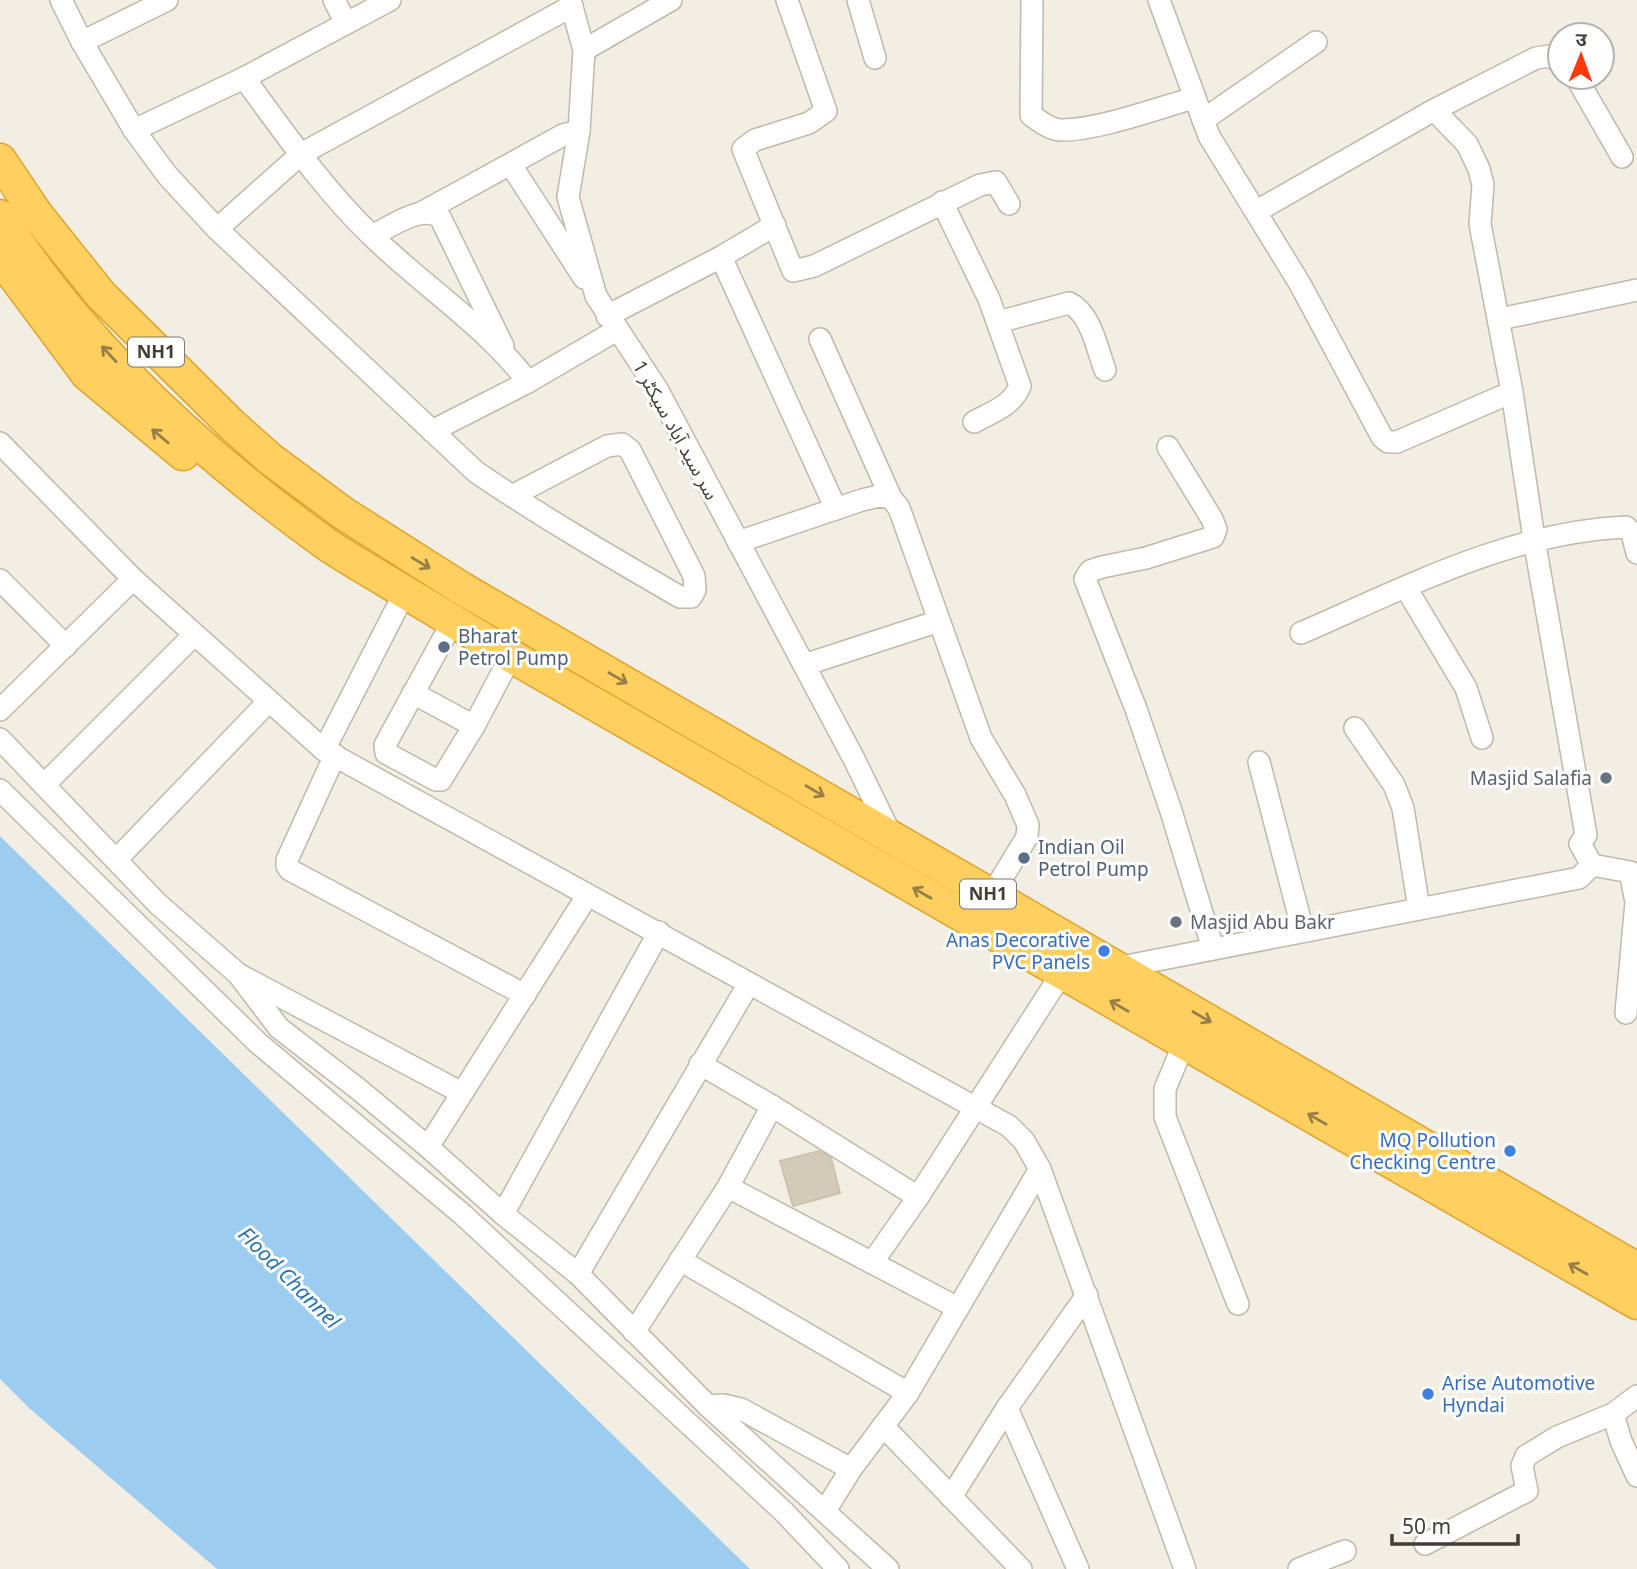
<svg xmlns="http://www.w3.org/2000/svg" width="1637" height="1569" font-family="'Noto Sans','Noto Sans Arabic','Noto Sans Devanagari',sans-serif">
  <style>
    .water { fill: #9dccf1 }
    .building { fill: #d3cab8; stroke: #cec2ab; stroke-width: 2 }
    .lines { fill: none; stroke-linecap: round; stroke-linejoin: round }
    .minor-casing { stroke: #c0b9a8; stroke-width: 24 }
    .highway-casing { stroke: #dfa42f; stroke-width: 35 }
    .minor { stroke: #fff; stroke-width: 21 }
    .highway { stroke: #ffcf60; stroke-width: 32 }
    .oneway { stroke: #987f47 }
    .service-dot { fill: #5c6f8a; stroke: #fff; stroke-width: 2.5 }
    .worship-dot { fill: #6b7280; stroke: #fff; stroke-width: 2.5 }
    .shop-dot { fill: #3f7fe0; stroke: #fff; stroke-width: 2.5 }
    .labels { text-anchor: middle; stroke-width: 6; stroke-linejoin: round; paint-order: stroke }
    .shield { fill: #fff; stroke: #7b7870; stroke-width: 2 }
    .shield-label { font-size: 18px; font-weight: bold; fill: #433e33 }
    .street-label { font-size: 19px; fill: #433e33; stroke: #fff }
    .service-label { font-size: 19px; fill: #4e5e75; stroke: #fff; text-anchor: start }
    .worship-label { font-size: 19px; fill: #5b616d; stroke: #fff; text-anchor: end }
    .shop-label { font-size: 19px; fill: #366cbe; stroke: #fff; text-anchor: end }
    .water-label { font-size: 21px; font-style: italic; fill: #2b74b0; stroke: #fff }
  </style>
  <rect width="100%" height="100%" fill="#f2eee3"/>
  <polygon class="water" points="0,836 750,1569 217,1569 29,1408 0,1379"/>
  <polygon class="building" points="819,1151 831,1158 840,1193 793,1206 780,1161"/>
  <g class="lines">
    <g class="minor-casing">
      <g id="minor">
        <path d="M61 0 82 42 134 130 167 175 217 229 476 472C542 517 611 557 680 597H691L695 590 694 576 630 450 622 444 607 446 512 496"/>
        <polyline points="334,0 346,23"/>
        <polyline points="570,0 584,50 579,131 568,197 596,296 657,389 854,759 891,835"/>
        <polyline points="787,0 826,111 809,123 755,140 743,149 793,271 814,266 980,185 996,182 1009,204"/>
        <polyline points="858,0 875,58"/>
        <path d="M1032 0 1031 115C1039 121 1049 129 1060 130 1096 131 1158 108 1194 98"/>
        <polyline points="1159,0 1209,136 1300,284 1382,437 1388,442 1397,442 1512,392"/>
        <polyline points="82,42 167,0"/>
        <polyline points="584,50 671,0"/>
        <polyline points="1576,77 1622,157"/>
        <path d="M244 78C284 132 323 189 372 236 423 286 485 325 528 382"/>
        <polyline points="1434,110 1467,144 1479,169 1483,185 1480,224 1512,392 1534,539 1586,835 1580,844 1592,865 1630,872 1636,902 1626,1013"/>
        <polyline points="1203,120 1316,42"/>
        <polyline points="134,130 244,78 390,0"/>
        <polyline points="511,165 584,278"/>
        <path d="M942 202 989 299 1020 386C1012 406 992 412 974 422"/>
        <polyline points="1257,211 1434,110 1536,58 1549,56 1560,62"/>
        <polyline points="421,213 563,135 579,131"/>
        <polyline points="217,229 301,154 572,6"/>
        <path d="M372 236C390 227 421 204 440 217L503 346"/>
        <polyline points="721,257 836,509"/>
        <polyline points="607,316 721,257 775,225"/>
        <polyline points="1500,319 1637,290"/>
        <path d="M998 322 1069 303C1091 313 1097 349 1105 370"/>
        <polyline points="820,339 891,498"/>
        <polyline points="432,431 528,382 617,330"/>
        <polyline points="0,443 133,579 324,750 1009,1126 1024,1141 1040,1169 1185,1569"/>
        <polyline points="1168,447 1212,519 1216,529 1213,537 1146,558 1102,567 1090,571 1085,579 1136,709 1171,811 1213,949"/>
        <polyline points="738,542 862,500 879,496 891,498 899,508 981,738 1015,795 1028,825 1027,837 991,896"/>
        <polyline points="0,580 66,646"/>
        <polyline points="1406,588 1466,688 1482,738"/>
        <polyline points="453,621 385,745 386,753 436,780 441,780 474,726 511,656"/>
        <path d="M1301 633C1405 588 1510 532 1626 527L1632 533 1637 553"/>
        <polyline points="804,665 939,621"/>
        <polyline points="413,693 474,726"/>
        <polyline points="0,710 133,579"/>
        <polyline points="1355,728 1394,785 1403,808 1419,909"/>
        <polyline points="0,739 158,904 238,974 462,1093"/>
        <polyline points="324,750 405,592"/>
        <polyline points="335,755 287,860 287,866 290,870 525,995"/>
        <polyline points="1259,762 1303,931"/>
        <polyline points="44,785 194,635"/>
        <polyline points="0,790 258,1043 462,1214 784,1512 838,1569"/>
        <polyline points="116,860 268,702"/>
        <polyline points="1116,968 1579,878 1592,865"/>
        <polyline points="238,974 279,1028 357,1088 428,1147 503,1214 578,1274 708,1406 888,1569"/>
        <polyline points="1184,1043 1165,1089 1165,1117 1238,1304"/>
        <polyline points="700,1064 772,1106 918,1197"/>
        <polyline points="428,1147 587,896"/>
        <polyline points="728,1187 958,1308"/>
        <polyline points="503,1214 659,932"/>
        <polyline points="680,1260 908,1393"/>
        <polyline points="872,1263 918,1197 1062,973"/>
        <polyline points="578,1274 748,985"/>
        <polyline points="634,1332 728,1187 772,1106"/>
        <polyline points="708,1406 723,1405 741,1409 851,1469"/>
        <polyline points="1007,1408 1078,1569"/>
        <polyline points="1613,1414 1621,1441 1637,1476"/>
        <polyline points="883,1426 1021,1569"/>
        <polyline points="951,1497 1007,1408 1087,1295"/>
        <polyline points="825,1511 851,1469 908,1393 1040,1169"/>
        <polyline points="1425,1544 1527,1491 1522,1466 1526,1456 1557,1437 1613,1414 1637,1396"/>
        <polyline points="1299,1569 1345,1551"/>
      </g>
    </g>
    <g class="highway-casing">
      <g id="highway">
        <polyline points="0,160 37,215 101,295 232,425 269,458 343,513 461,588 1637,1269"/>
        <path d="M0 216C82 345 201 454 325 543 345 557 367 569 388 582 429 607 470 631 511 656L1637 1303"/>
        <polyline points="0,257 87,374 183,454"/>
      </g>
    </g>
    <use href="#minor" class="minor"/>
    <use href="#highway" class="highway"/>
  </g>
  <defs><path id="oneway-shaft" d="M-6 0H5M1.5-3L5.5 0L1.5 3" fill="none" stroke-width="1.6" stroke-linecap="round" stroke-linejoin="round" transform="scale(1.75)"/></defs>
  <g class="oneway">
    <use href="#oneway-shaft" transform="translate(109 354) rotate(-133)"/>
    <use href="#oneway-shaft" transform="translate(160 436) rotate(-140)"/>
    <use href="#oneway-shaft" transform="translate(421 563) rotate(31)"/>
    <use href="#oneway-shaft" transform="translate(618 678) rotate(30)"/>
    <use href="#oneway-shaft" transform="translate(815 791) rotate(30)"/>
    <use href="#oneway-shaft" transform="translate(922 893) rotate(-150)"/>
    <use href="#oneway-shaft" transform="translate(1119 1006) rotate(-150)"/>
    <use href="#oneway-shaft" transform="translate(1202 1017) rotate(30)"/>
    <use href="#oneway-shaft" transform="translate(1317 1119) rotate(-150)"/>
    <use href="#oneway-shaft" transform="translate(1578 1269) rotate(-150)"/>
  </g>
  <g class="service-dot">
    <circle cx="444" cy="647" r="7"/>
    <circle cx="1024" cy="858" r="7"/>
  </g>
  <g class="worship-dot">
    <circle cx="1606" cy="778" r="7"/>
    <circle cx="1176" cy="922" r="7"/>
  </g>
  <g class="shop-dot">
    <circle cx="1104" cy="951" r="7"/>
    <circle cx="1510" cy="1151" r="7"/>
    <circle cx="1428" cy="1394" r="7"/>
  </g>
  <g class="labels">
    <g class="shield">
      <rect x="128" y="337.5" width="56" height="29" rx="5"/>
      <rect x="960" y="879.5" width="56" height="29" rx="5"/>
    </g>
    <g class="shield-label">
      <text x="156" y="358">NH1</text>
      <text x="988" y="900">NH1</text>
    </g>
    <g class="street-label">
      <text transform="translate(676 430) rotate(61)" y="7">سر سید آباد سیکٹر 1</text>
    </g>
    <g class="service-label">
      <text x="458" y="643">Bharat<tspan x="458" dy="22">Petrol Pump</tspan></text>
      <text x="1038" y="854">Indian Oil<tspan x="1038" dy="22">Petrol Pump</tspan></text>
    </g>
    <g class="worship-label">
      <text x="1592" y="785">Masjid Salafia</text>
      <text x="1190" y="929" text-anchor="start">Masjid Abu Bakr</text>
    </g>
    <g class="shop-label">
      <text x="1090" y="947">Anas Decorative<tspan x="1090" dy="22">PVC Panels</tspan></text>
      <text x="1496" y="1147">MQ Pollution<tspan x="1496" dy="22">Checking Centre</tspan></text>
      <text x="1442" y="1390" text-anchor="start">Arise Automotive<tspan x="1442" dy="22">Hyndai</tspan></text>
    </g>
    <g class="water-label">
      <text transform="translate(289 1278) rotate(45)" y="7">Flood Channel</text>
    </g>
  </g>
  <g transform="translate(1581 56) rotate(1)"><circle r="33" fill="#ffffff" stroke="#b4b2ad" stroke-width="2"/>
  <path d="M0-5L12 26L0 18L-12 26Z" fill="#fd3a0e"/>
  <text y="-10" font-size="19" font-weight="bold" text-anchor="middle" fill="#433e33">उ</text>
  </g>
  <path d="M1392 1534v10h126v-10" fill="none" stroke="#433e33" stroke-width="3.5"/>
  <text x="1402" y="1534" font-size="21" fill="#433e33" stroke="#ffffff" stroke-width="5" paint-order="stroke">50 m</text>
</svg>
